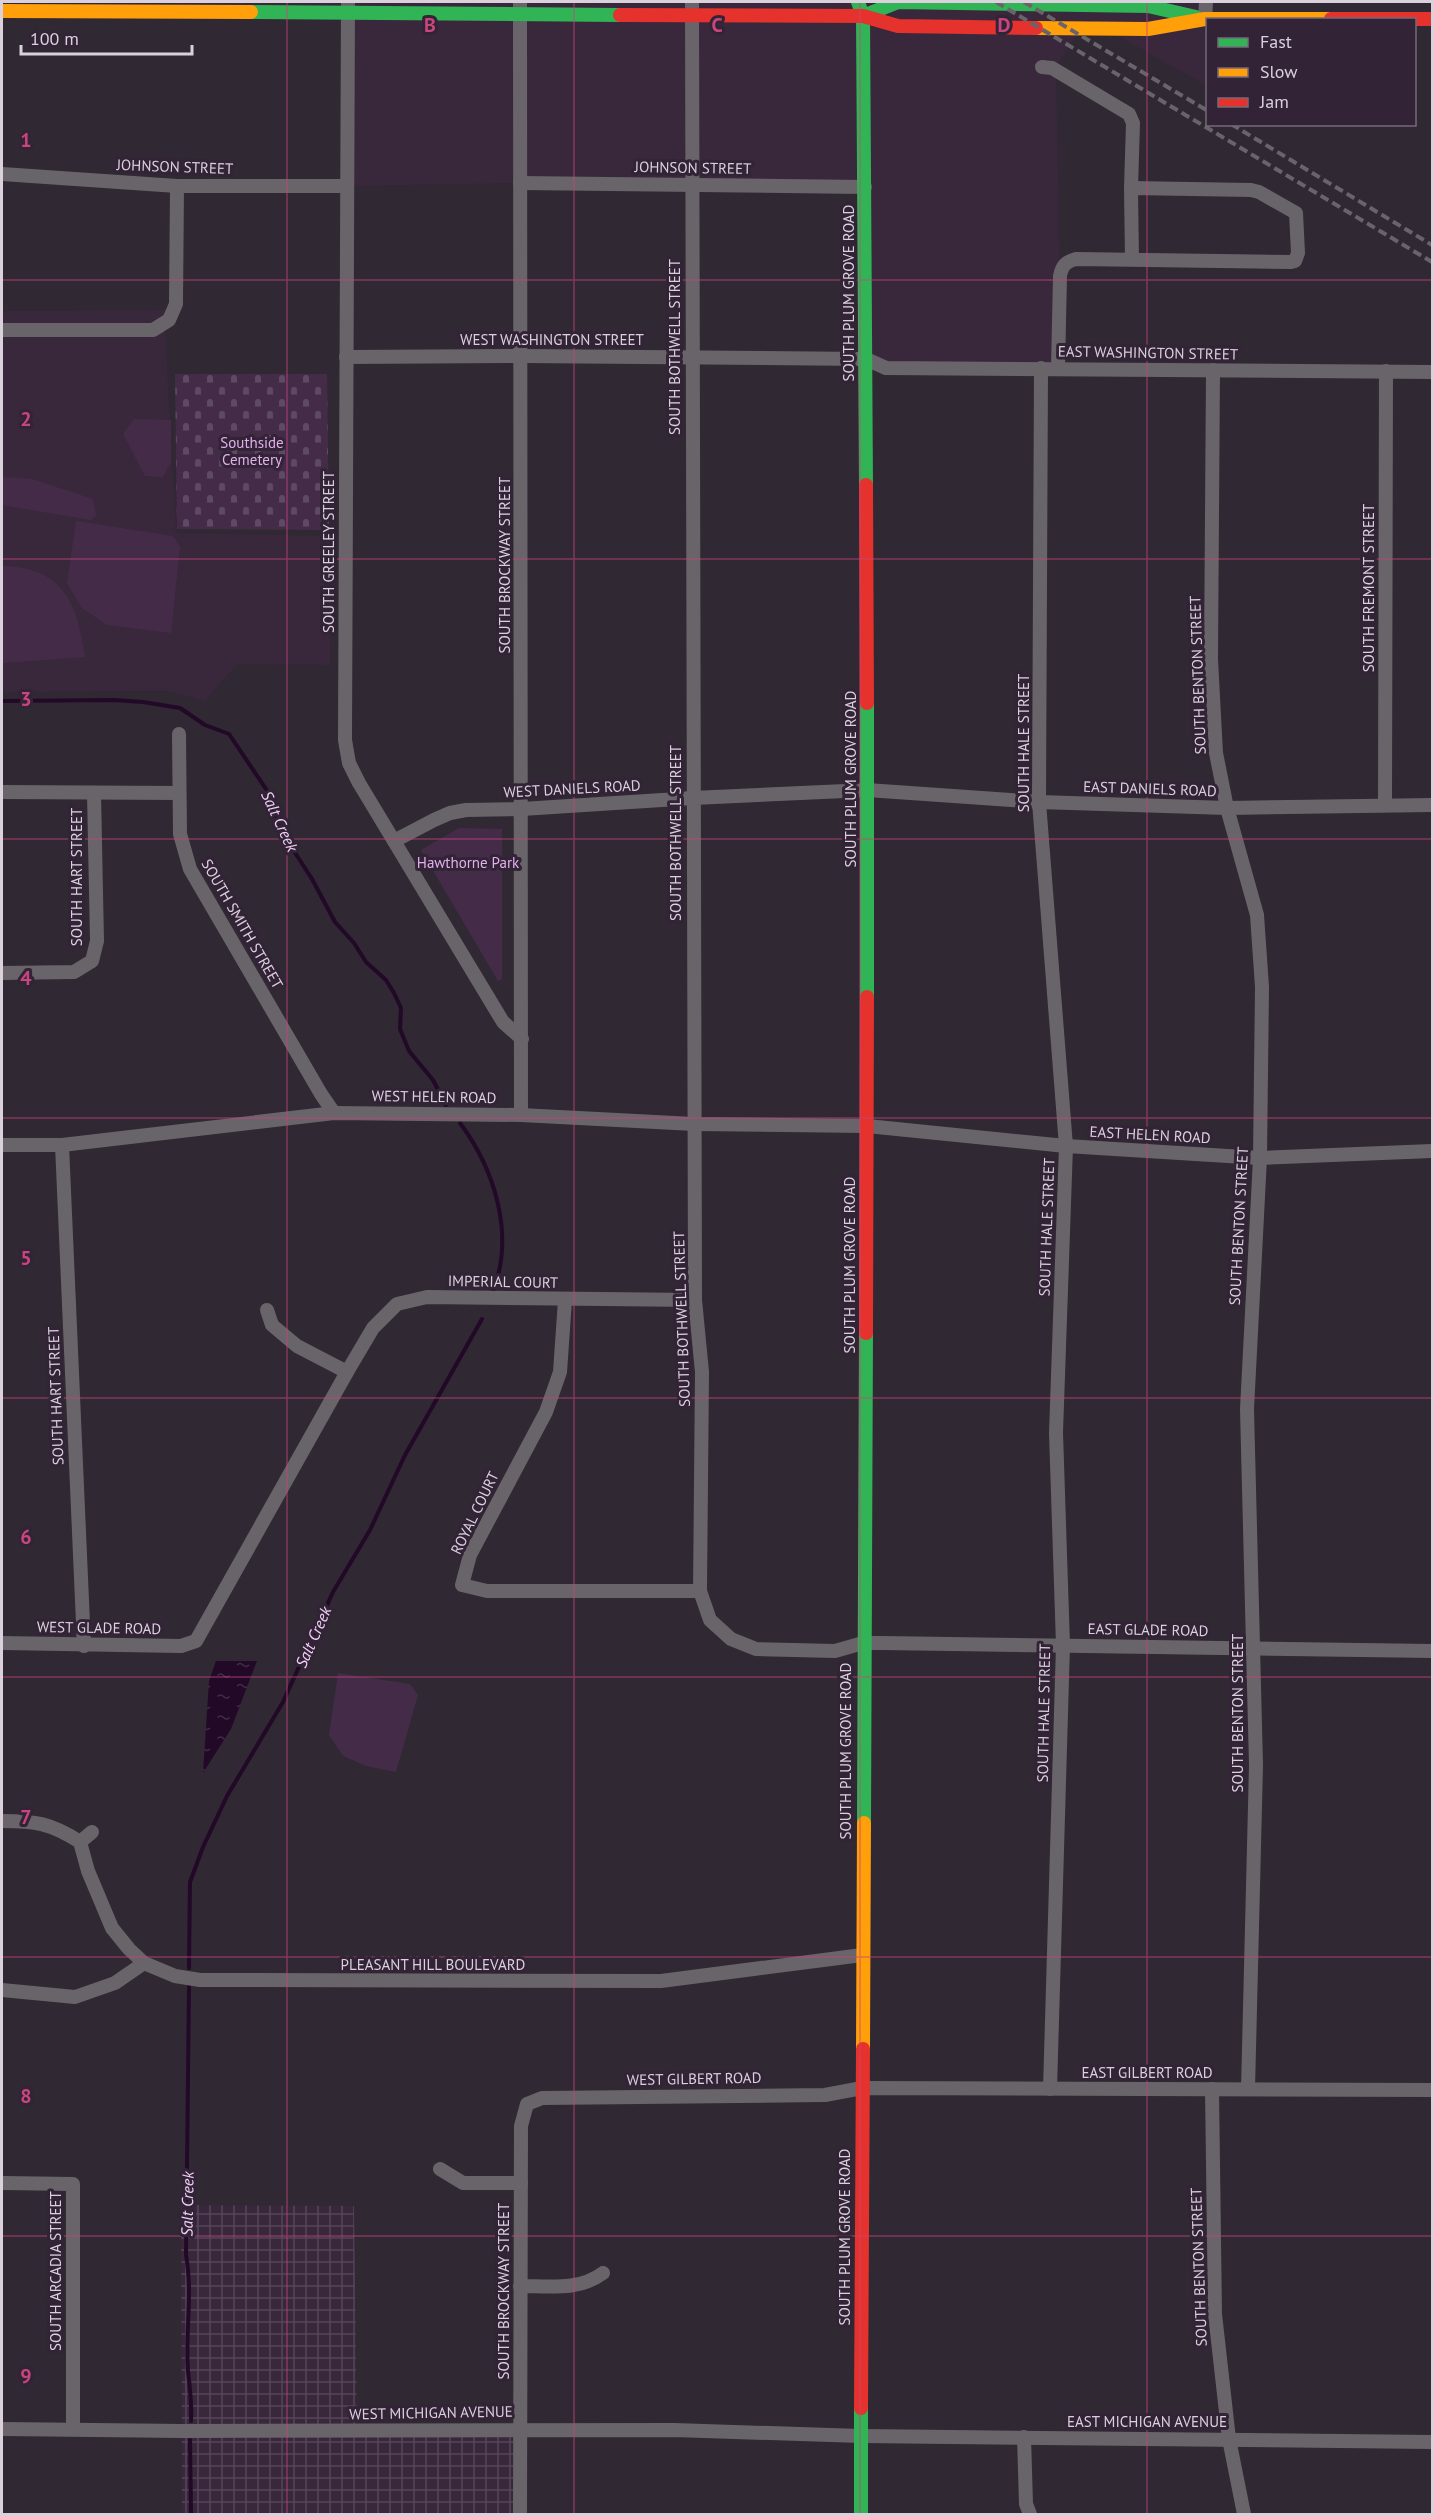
<svg xmlns="http://www.w3.org/2000/svg" width="1434" height="2516" font-family="'PT Sans',sans-serif">
  <style>
    .built { fill: #39273c }
    .industrial { fill: url(#industrial-grid) }
    .cemetery { fill: url(#cemetery-stones) }
    .green { fill: #442c49 }
    .water { fill: url(#water-ripples) }
    .lines { fill: none; stroke-linecap: round; stroke-linejoin: round }
    .stream { stroke: #220928; stroke-width: 4 }
    .street { stroke: #69646a; stroke-width: 14 }
    .fast { stroke: #30b455; stroke-width: 14 }
    .slow { stroke: #ff9f0a; stroke-width: 14 }
    .jam { stroke: #e5322d; stroke-width: 14 }
    .rail { stroke: #686469; stroke-width: 4; stroke-dasharray: 9 4.5; stroke-linecap: butt }
    .grid { fill: none; stroke: #c8467c; stroke-width: 1.5; stroke-opacity: 0.55 }
    .labels { text-anchor: middle; stroke-width: 6; stroke-linejoin: round; paint-order: stroke }
    .street-label { font-size: 15px; fill: #dbd1dd; stroke: #322436 }
    .park-label { font-size: 15px; fill: #e2afee; stroke: #322436 }
    .water-label { font-size: 16px; font-style: italic; fill: #f0d1f7; stroke: #322436 }
    .grid-label { font-size: 20px; text-anchor: middle; font-weight: bold; fill: #c8467c; stroke: #322436; stroke-width: 6; stroke-linejoin: round; paint-order: stroke }
  </style>
  <defs>
    <pattern id="industrial-grid" width="8" height="8" patternUnits="userSpaceOnUse" patternTransform="scale(1.5)"><rect width="8" height="8" fill="#39273c"/><path d="M0 4h8M4 0v8" fill="none" stroke="#554558"/></pattern>
    <pattern id="cemetery-stones" width="16" height="16" patternUnits="userSpaceOnUse" patternTransform="scale(1.5)"><rect width="16" height="16" fill="#442c49"/><path d="M2 7V4a2 2 0 0 1 4 0v3zM10 15v-3a2 2 0 0 1 4 0v3z" fill="#5e4a63"/></pattern>
    <pattern id="water-ripples" width="26" height="14" patternUnits="userSpaceOnUse" patternTransform="scale(1.5)"><rect width="26" height="14" fill="#220928"/><path d="M2 4q2-2 4 0t4 0M15 11q2-2 4 0t4 0" fill="none" stroke="#422c47"/></pattern>
  </defs>
  <rect width="100%" height="100%" fill="#302832"/>
  <g class="built">
    <polygon points="176,2 1206,2 1207,86 1088,19 1056,66 1060,276 1058,368 886,368 866,359 865,187 520,183 347,186 348,13 176,12"/>
    <polygon points="164,310 176,533 332,536 330,665 237,664 205,701 169,691 2,692 2,311"/>
  </g>
  <polygon class="industrial" points="181,2205 354,2206 357,2430 520,2429 520,2514 182,2514"/>
  <polygon class="cemetery" points="175,374 327,374 329,530 177,529"/>
  <g class="green">
    <polygon points="134,419 171,420 171,462 163,477 145,476 123,434"/>
    <polygon points="2,477 32,479 93,499 96,516 90,520 2,505"/>
    <polygon points="76,521 173,536 180,547 171,633 107,625 82,608 67,583"/>
    <path d="M2 566C63 567 77 603 85 657L2 663Z"/>
    <polygon points="459,828 502,829 502,979 498,981 421,850"/>
    <polygon points="338,1673 410,1684 418,1695 396,1772 366,1766 343,1756 329,1735"/>
  </g>
  <polygon class="water" points="216,1661 257,1661 231,1729 203,1773 209,1681"/>
  <g class="lines">
    <g class="stream">
      <polyline points="2,701 114,700 143,702 180,708 205,725 229,734 272,798 279,828 312,879 335,922 354,943 366,962 386,980 394,993 401,1008 400,1029 409,1051 433,1080 446,1105"/>
      <path d="M460 1123C495 1170 515 1235 493 1291"/>
      <polyline points="189,1968 190,1882 203,1847 227,1796 283,1702 333,1592 370,1530 405,1455 482,1319"/>
      <path d="M189 1987 186 2255C193 2294 185 2332 188 2371 190 2388 192 2404 191 2421"/>
      <polyline points="190,2440 191,2514"/>
    </g>
    <g class="street">
      <polyline points="348,2 345,740 349,763 359,783 503,1022 522,1039"/>
      <polyline points="520,2 521,1115"/>
      <polyline points="692,2 695,1300 702,1372 700,1591 710,1620 731,1639 756,1649 835,1651 863,1643 882,1643 1432,1651"/>
      <polyline points="1205,19 1206,2"/>
      <polyline points="1042,67 1052,68 1129,114 1133,123 1131,188"/>
      <polyline points="2,174 177,186 347,186"/>
      <polyline points="520,183 865,187"/>
      <polyline points="2,330 153,330 169,320 176,304 177,186"/>
      <polyline points="346,357 521,356 866,359 886,368 1432,372"/>
      <polyline points="1041,368 1039,802 1066,1146 1056,1433 1063,1645 1050,2089"/>
      <path d="M1058 368 1060 276C1062 266 1065 262 1076 259L1291 262 1295 261 1298 253 1296 213 1259 192 1251 190 1131 188 1132 260"/>
      <polyline points="1213,370 1211,659 1216,753 1227,808 1257,915 1262,987 1260,1158 1247,1409 1256,1765 1248,2089"/>
      <polyline points="179,734 180,834 190,869 321,1094 334,1113"/>
      <polyline points="2,792 179,793"/>
      <polyline points="1385,805 1386,371"/>
      <polyline points="394,841 434,820 450,813 466,810 522,809 693,798 867,790 1039,802 1227,808 1432,805"/>
      <polyline points="2,973 74,972 92,961 97,941 94,793"/>
      <polyline points="2,1145 62,1145 334,1113 521,1115 694,1124 867,1126 1066,1146 1260,1158 1432,1151"/>
      <polyline points="62,1145 84,1646"/>
      <polyline points="565,1300 560,1372 546,1412 470,1555 462,1585 487,1591 700,1591"/>
      <polyline points="267,1310 272,1325 297,1346 347,1372"/>
      <polyline points="2,1643 181,1646 196,1641 347,1372 373,1328 397,1304 427,1297 695,1300"/>
      <path d="M2 1821C35 1821 51 1823 80 1842L88 1871 112 1928 129 1949 144 1963 175 1976 200 1980 661 1981 862 1955"/>
      <polyline points="80,1842 92,1832"/>
      <polyline points="2,1990 75,1997 115,1983 144,1963"/>
      <polyline points="1212,2089 1215,2314 1229,2439 1244,2514"/>
      <polyline points="440,2169 463,2183 521,2183"/>
      <polyline points="2,2183 73,2184 73,2429"/>
      <path d="M520 2286C549 2286 579 2291 603 2273"/>
      <polyline points="2,2429 183,2431 674,2430 861,2436 1432,2442"/>
      <polyline points="1024,2437 1026,2504 1030,2514"/>
      <polyline points="520,2514 521,2126 527,2104 542,2098 825,2095 862,2088 1432,2090"/>
    </g>
    <g class="fast">
      <polyline points="858,2 863,16 866,485"/>
      <polyline points="251,12 620,15"/>
      <polyline points="863,16 898,2 1148,6 1196,17"/>
      <polyline points="867,997 867,703"/>
      <polyline points="864,1823 866,1333"/>
      <polyline points="861,2514 861,2408"/>
    </g>
    <g class="slow">
      <polyline points="2,11 251,12"/>
      <polyline points="1036,28 1148,29 1205,19 1331,19"/>
      <polyline points="863,2049 864,1823"/>
    </g>
    <g class="jam">
      <polyline points="620,15 863,16 898,26 1036,28"/>
      <polyline points="1331,19 1432,19"/>
      <polyline points="866,485 867,703"/>
      <polyline points="866,1333 867,997"/>
      <polyline points="861,2408 863,2049"/>
    </g>
    <g class="rail">
      <polyline points="996,2 1432,262"/>
      <polyline points="1024,2 1208,111"/>
      <polyline points="1231,124 1432,245"/>
    </g>
  </g>
  <path class="grid" d="M287 2V2514M574 2V2514M860 2V2514M1147 2V2514M2 280H1432M2 559H1432M2 839H1432M2 1118H1432M2 1398H1432M2 1677H1432M2 1957H1432M2 2236H1432"/>
  <g class="labels">
    <g class="street-label">
      <text transform="translate(175 167) rotate(2)" y="5">JOHNSON STREET</text>
      <text transform="translate(693 168) rotate(1)" y="5">JOHNSON STREET</text>
      <text transform="translate(849 293) rotate(-90)" y="5">SOUTH PLUM GROVE ROAD</text>
      <text x="552" y="345">WEST WASHINGTON STREET</text>
      <text transform="translate(675 347) rotate(-90)" y="5">SOUTH BOTHWELL STREET</text>
      <text transform="translate(1148 353) rotate(1)" y="5">EAST WASHINGTON STREET</text>
      <text transform="translate(329 552) rotate(-90)" y="5">SOUTH GREELEY STREET</text>
      <text transform="translate(505 565) rotate(-90)" y="5">SOUTH BROCKWAY STREET</text>
      <text transform="translate(1369 588) rotate(-90)" y="5">SOUTH FREMONT STREET</text>
      <text transform="translate(1198 675) rotate(-92)" y="5">SOUTH BENTON STREET</text>
      <text transform="translate(1024 743) rotate(-90)" y="5">SOUTH HALE STREET</text>
      <text transform="translate(851 779) rotate(-90)" y="5">SOUTH PLUM GROVE ROAD</text>
      <text transform="translate(572 789) rotate(-3)" y="5">WEST DANIELS ROAD</text>
      <text transform="translate(1150 789) rotate(2)" y="5">EAST DANIELS ROAD</text>
      <text transform="translate(676 833) rotate(-90)" y="5">SOUTH BOTHWELL STREET</text>
      <text transform="translate(77 877) rotate(-90)" y="5">SOUTH HART STREET</text>
      <text transform="translate(242 924) rotate(60)" y="5">SOUTH SMITH STREET</text>
      <text transform="translate(434 1097) rotate(1)" y="5">WEST HELEN ROAD</text>
      <text transform="translate(1150 1135) rotate(3)" y="5">EAST HELEN ROAD</text>
      <text transform="translate(1239 1226) rotate(-87)" y="5">SOUTH BENTON STREET</text>
      <text transform="translate(1047 1227) rotate(-88)" y="5">SOUTH HALE STREET</text>
      <text transform="translate(850 1265) rotate(-90)" y="5">SOUTH PLUM GROVE ROAD</text>
      <text transform="translate(503 1282) rotate(1)" y="5">IMPERIAL COURT</text>
      <text transform="translate(682 1319) rotate(-92)" y="5">SOUTH BOTHWELL STREET</text>
      <text transform="translate(56 1396) rotate(-92)" y="5">SOUTH HART STREET</text>
      <text transform="translate(475 1513) rotate(-64)" y="5">ROYAL COURT</text>
      <text transform="translate(99 1628) rotate(1)" y="5">WEST GLADE ROAD</text>
      <text transform="translate(1148 1630) rotate(1)" y="5">EAST GLADE ROAD</text>
      <text transform="translate(1044 1713) rotate(-89)" y="5">SOUTH HALE STREET</text>
      <text transform="translate(1238 1713) rotate(-90)" y="5">SOUTH BENTON STREET</text>
      <text transform="translate(846 1751) rotate(-90)" y="5">SOUTH PLUM GROVE ROAD</text>
      <text x="433" y="1970">PLEASANT HILL BOULEVARD</text>
      <text x="1147" y="2078">EAST GILBERT ROAD</text>
      <text transform="translate(694 2079) rotate(-1)" y="5">WEST GILBERT ROAD</text>
      <text transform="translate(845 2237) rotate(-90)" y="5">SOUTH PLUM GROVE ROAD</text>
      <text transform="translate(1199 2267) rotate(-92)" y="5">SOUTH BENTON STREET</text>
      <text transform="translate(56 2271) rotate(-90)" y="5">SOUTH ARCADIA STREET</text>
      <text transform="translate(504 2291) rotate(-90)" y="5">SOUTH BROCKWAY STREET</text>
      <text transform="translate(431 2413) rotate(-1)" y="5">WEST MICHIGAN AVENUE</text>
      <text x="1147" y="2427">EAST MICHIGAN AVENUE</text>
    </g>
    <g class="park-label">
      <text x="252" y="448">Southside<tspan x="252" dy="17">Cemetery</tspan></text>
      <text x="468" y="868">Hawthorne Park</text>
    </g>
    <g class="water-label">
      <text transform="translate(280 821) rotate(65)" y="6">Salt Creek</text>
      <text transform="translate(313 1637) rotate(-66)" y="6">Salt Creek</text>
      <text transform="translate(187 2204) rotate(-89)" y="6">Salt Creek</text>
    </g>
  </g>
  <g class="grid-label">
    <text x="430" y="32">B</text>
    <text x="717" y="32">C</text>
    <text x="1004" y="32">D</text>
    <text x="26" y="147">1</text>
    <text x="26" y="426">2</text>
    <text x="26" y="706">3</text>
    <text x="26" y="985">4</text>
    <text x="26" y="1265">5</text>
    <text x="26" y="1544">6</text>
    <text x="26" y="1824">7</text>
    <text x="26" y="2103">8</text>
    <text x="26" y="2383">9</text>
  </g>
  <rect width="1434" height="2516" fill="none" stroke="#dbd1dd" stroke-width="6"/>
  <rect x="1206" y="18" width="210" height="108" fill="#322436" stroke="#766979" stroke-width="1.5"/>
  <rect x="1218" y="38" width="30" height="9" fill="#30b455" stroke="#766979" stroke-width="1.5"/>
  <text x="1260" y="48" font-size="18" fill="#dbd1dd">Fast</text>
  <rect x="1218" y="68" width="30" height="9" fill="#ff9f0a" stroke="#766979" stroke-width="1.5"/>
  <text x="1260" y="78" font-size="18" fill="#dbd1dd">Slow</text>
  <rect x="1218" y="98" width="30" height="9" fill="#e5322d" stroke="#766979" stroke-width="1.5"/>
  <text x="1260" y="108" font-size="18" fill="#dbd1dd">Jam</text>
  <path d="M21 45v9h171v-9" fill="none" stroke="#dbd1dd" stroke-width="3"/>
  <text x="30" y="45" font-size="18" fill="#dbd1dd" stroke="#322436" stroke-width="4.5" paint-order="stroke">100 m</text>
</svg>
